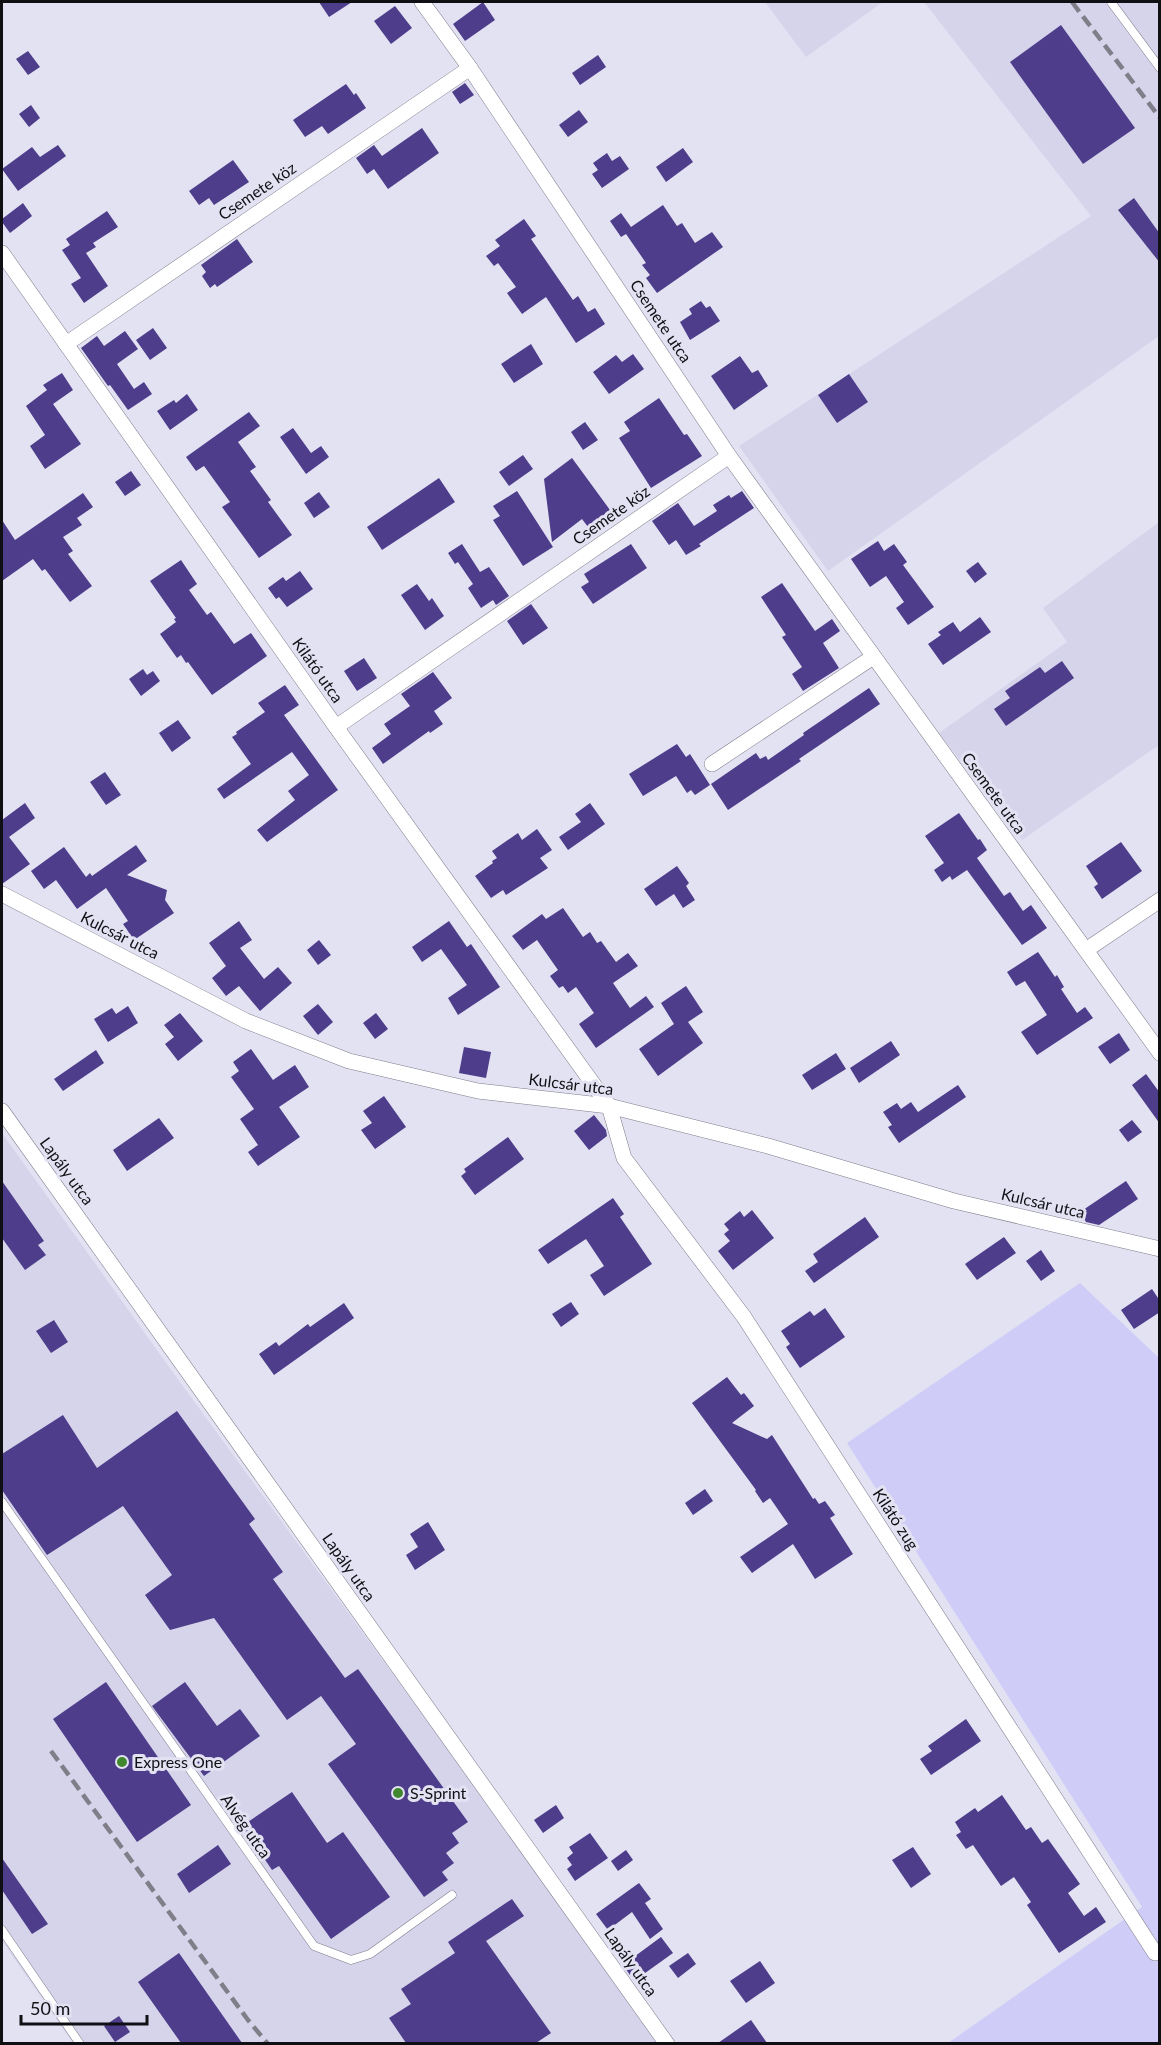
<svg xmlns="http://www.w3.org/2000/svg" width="1161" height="2045" font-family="Lato,sans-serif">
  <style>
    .built { fill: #d6d4eb }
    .green { fill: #d0ccf8 }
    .building { fill: #4d3d8a }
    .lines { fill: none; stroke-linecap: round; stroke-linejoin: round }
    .service-casing { stroke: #7e7d8c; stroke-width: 9 }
    .minor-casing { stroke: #7e7d8c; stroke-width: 16 }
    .service { stroke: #fff; stroke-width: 8 }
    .minor { stroke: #fff; stroke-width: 15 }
    .rail { stroke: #7f7e89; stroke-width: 4.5; stroke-dasharray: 12 6; stroke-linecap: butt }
    .poi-dot { fill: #41872d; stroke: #e3e2f3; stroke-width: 2 }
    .labels { text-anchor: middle; stroke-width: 6; stroke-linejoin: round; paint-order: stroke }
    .street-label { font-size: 16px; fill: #0f0f14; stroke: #e3e2f3 }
    .poi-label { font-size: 16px; fill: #0f0f14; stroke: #e3e2f3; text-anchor: start }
  </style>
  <rect width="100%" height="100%" fill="#e3e2f3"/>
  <g class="built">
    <polygon points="765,2 883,2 806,57"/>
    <polygon points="924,2 1159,2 1159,336 828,571 739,446 1091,216"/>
    <polygon points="1159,522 1159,745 1022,840 939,733 1067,642 1043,608"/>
    <polygon points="2,1133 169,1367 662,2043 73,2043 2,1941"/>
  </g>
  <polygon class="green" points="1080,1283 1159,1358 1159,2043 948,2043 1142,1907 847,1443"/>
  <g class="building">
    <polygon points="319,2 352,2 329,17"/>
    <polygon points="483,2 495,20 465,41 453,24"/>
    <polygon points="395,6 412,28 391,44 374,21"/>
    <polygon points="1061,25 1135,128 1083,164 1010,62"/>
    <polygon points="28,51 40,67 28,75 16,59"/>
    <polygon points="598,55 606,67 580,85 572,73"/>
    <polygon points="465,83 474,95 460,104 452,92"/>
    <polygon points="346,84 354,95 356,93 366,108 328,134 322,126 305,137 293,120"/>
    <polygon points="31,105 40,118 29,127 19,114"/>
    <polygon points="579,110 588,122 568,137 559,125"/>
    <polygon points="422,128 439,153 388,189 374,169 367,174 356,158 374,145 382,156"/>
    <polygon points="58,145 66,156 18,191 2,169 32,147 40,157"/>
    <polygon points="683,148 693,162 666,182 656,167"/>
    <polygon points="607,153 612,161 620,156 629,169 602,188 592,174 598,170 593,163"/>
    <polygon points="233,160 249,182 214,205 209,198 199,205 189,191"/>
    <polygon points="1134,198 1160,234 1160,263 1118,210"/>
    <polygon points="23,203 32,216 10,233 2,222 2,219"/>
    <polygon points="663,205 677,226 682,223 695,243 712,232 723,247 657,293 646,278 650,275 642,265 646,263 626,234 621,237 610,221 621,213 631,227"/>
    <polygon points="107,211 118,227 93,243 96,247 86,253 108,286 84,303 71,284 81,278 62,250 70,245 66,239"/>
    <polygon points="524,219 536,236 531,239 573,300 578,296 588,312 595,308 605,324 576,343 546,297 522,314 507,293 516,287 498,263 494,266 486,256 500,246 495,240"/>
    <polygon points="237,239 253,262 217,287 215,284 210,288 202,276 206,272 201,265"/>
    <polygon points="701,301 706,308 710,306 720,321 690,340 680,322 692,314 689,309"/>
    <polygon points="153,328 167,348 150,360 136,340"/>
    <polygon points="125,331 138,349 117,364 134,389 144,382 152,394 128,410 110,385 108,386 81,348 97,336 104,346"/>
    <polygon points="531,344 543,364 514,383 501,364"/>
    <polygon points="633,354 644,369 609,394 593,372 616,355 622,362"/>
    <polygon points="740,356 752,373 758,370 768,386 734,410 711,376"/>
    <polygon points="62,373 73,390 53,404 81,444 45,469 30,446 45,435 26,406 47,390 43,385"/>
    <polygon points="849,374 868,402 837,423 818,395"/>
    <polygon points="187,394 198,410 170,430 157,411 174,400 176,403"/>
    <polygon points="659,398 684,435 687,434 702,456 651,488 619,438 630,431 624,422"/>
    <polygon points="249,412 260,426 238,442 256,467 250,471 271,500 268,502 292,535 259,558 222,507 230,502 204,466 196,471 186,457"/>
    <polygon points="585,422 598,440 583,450 571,432"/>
    <polygon points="293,428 311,453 321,446 329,457 306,474 280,437"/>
    <polygon points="523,455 533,469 509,486 499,472"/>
    <polygon points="572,458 610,510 588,527 582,519 552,542 544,479"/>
    <polygon points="131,471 141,485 125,496 115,482"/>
    <polygon points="439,478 455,502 382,550 367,527"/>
    <polygon points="517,491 553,547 523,566 493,520 500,516 493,506"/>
    <polygon points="742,491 754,508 699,544 701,546 686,555 676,540 669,545 652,521 678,503 694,526 717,511 713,505 729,495 731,498"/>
    <polygon points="319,492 330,507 314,518 304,503"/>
    <polygon points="83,493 93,507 77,518 82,525 63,537 73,551 68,554 92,586 70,602 45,569 42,571 33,559 2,581 2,520 15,540"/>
    <polygon points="878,541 884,551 894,544 907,562 903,565 934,607 908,625 896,608 904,602 886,576 870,587 851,559"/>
    <polygon points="462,544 480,572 489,567 509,596 496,605 493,600 481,608 468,588 473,584 458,562 455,564 448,553"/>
    <polygon points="631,544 647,568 593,604 581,587 589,582 584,574"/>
    <polygon points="181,560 197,584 189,590 207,615 211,612 234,644 251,633 267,656 212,695 188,662 186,663 181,655 177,658 160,634 176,622 174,619 176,618 150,581"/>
    <polygon points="978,562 987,574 975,583 966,571"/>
    <polygon points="300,571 313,589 287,607 279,597 276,599 268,588 283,577 286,581"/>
    <polygon points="782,583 815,631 832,619 840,631 823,643 839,668 803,691 792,674 802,667 782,637 786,635 761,597"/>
    <polygon points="417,584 429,601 432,598 444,616 425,630 401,595"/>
    <polygon points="531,604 548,628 523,645 507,621"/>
    <polygon points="980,617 991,632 943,665 928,644 941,635 938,632 953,622 960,632"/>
    <polygon points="364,658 377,678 357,691 344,671"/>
    <polygon points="1062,661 1074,678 1006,726 994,709 1010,698 1005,691 1040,667 1045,673"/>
    <polygon points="143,669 147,675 153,671 160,681 141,696 129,679"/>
    <polygon points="433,672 452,698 434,711 443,724 430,733 429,731 383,764 372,748 391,734 384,724 410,706 401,694"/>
    <polygon points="285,685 299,705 284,715 338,790 267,842 257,830 295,800 288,791 309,775 292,752 224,799 217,789 251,764 232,737 237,734 236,732 265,712 258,703"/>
    <polygon points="869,688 880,704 799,759 801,761 728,810 711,784 756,753 760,759 766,756 768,760 804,735 803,733"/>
    <polygon points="178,720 191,738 172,752 159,733"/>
    <polygon points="677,744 686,757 690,754 710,785 695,795 691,790 687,793 676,776 643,796 629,774"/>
    <polygon points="105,772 121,795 106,805 90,782"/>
    <polygon points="25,803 35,818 9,837 30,864 2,884 2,820"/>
    <polygon points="590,803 605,824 568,850 559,837 581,822 575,814"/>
    <polygon points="959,813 978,840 980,839 987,850 977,858 1004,896 1010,892 1023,911 1031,905 1047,928 1022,945 967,870 952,880 950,876 942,882 934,870 944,863 925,836"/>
    <polygon points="537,829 552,850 540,858 548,868 506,895 503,890 491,898 475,876 493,863 492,861 497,858 492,851 518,833 522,840"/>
    <polygon points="1121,842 1142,871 1102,899 1094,887 1098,884 1086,866"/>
    <polygon points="136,845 147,861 127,875 167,890 165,900 174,913 134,940 123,924 128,921 106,888 77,909 56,880 44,889 31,871 64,847 86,877 90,873 92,876"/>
    <polygon points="677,866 689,883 686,886 695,900 683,908 674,894 656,906 644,889"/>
    <polygon points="563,908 583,937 590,932 597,943 601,941 616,962 628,953 638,966 613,983 630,1008 646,996 654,1007 596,1048 579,1024 594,1013 576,987 568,993 563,986 559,988 550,976 558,970 537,940 523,950 512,936 542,914 546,919"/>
    <polygon points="239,921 252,940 240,948 264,979 278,967 292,983 260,1011 239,986 226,996 212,978 226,966 209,943"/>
    <polygon points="449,921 467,947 471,944 500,987 458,1015 448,998 467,985 441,949 422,962 412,947"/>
    <polygon points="319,940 331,955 318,965 307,950"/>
    <polygon points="1038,952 1055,977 1057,975 1064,987 1061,989 1077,1013 1085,1007 1093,1018 1037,1055 1021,1032 1047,1015 1025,981 1016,986 1007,972"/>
    <polygon points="686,986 703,1012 688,1022 703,1043 658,1076 639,1049 674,1024 661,1003"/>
    <polygon points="318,1004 333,1022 318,1035 303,1016"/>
    <polygon points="128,1006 138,1023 108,1042 94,1019 112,1008 116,1014"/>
    <polygon points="180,1013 203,1041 178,1061 165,1044 174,1037 164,1025"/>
    <polygon points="376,1013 388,1029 375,1039 363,1023"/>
    <polygon points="1119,1033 1130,1050 1110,1064 1098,1047"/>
    <polygon points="891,1041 900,1055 859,1083 850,1068"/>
    <polygon points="464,1047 491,1052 486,1078 459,1073"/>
    <polygon points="251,1049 273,1080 295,1065 309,1087 279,1107 300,1137 258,1166 248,1152 258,1145 240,1119 254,1109 231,1077 239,1071 233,1062"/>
    <polygon points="96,1050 104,1063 63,1091 54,1079"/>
    <polygon points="836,1053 846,1069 812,1090 802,1075"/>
    <polygon points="1146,1074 1160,1093 1160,1124 1132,1085"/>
    <polygon points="958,1085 966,1097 899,1143 888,1127 892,1125 883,1112 897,1103 901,1109 911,1102 918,1112"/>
    <polygon points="384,1096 406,1127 375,1149 361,1130 372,1123 363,1111"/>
    <polygon points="594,1115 606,1130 607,1136 589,1150 574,1131"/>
    <polygon points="159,1118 174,1138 127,1171 113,1150"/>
    <polygon points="1132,1120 1142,1132 1128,1142 1119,1130"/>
    <polygon points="508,1137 524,1159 475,1195 461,1176 466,1172 464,1169"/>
    <polygon points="2,1181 44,1241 38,1245 46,1255 25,1270 2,1238"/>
    <polygon points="1126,1181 1138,1199 1099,1225 1086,1222 1080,1212"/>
    <polygon points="613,1198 624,1214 620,1217 652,1264 604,1296 590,1275 604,1266 586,1239 548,1264 538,1250"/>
    <polygon points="752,1210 774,1238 733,1270 718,1251 730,1241 724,1234 729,1230 724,1224 740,1211 744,1217"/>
    <polygon points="865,1217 879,1237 814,1283 805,1271 818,1262 813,1254"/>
    <polygon points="1004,1237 1016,1253 977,1280 965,1264"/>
    <polygon points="1041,1250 1055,1271 1041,1281 1026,1261"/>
    <polygon points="1152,1289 1160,1301 1160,1312 1134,1329 1121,1310"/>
    <polygon points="571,1302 579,1314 561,1327 552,1314"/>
    <polygon points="344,1303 354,1318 274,1375 259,1354 276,1342 279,1346 308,1324 310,1327"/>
    <polygon points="825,1308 845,1337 800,1368 786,1347 790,1344 781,1331 810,1311 814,1316"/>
    <polygon points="54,1320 68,1342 51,1353 36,1331"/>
    <polygon points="727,1377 741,1395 744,1393 754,1406 732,1423 767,1439 772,1435 813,1499 815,1498 819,1504 825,1501 835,1515 830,1518 853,1554 815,1579 793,1544 752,1573 740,1557 788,1524 770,1498 763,1503 755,1491 756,1490 692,1403"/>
    <polygon points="177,1411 255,1519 249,1524 283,1572 273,1579 345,1678 358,1669 468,1822 452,1833 459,1843 446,1853 454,1863 442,1872 448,1880 424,1897 328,1764 356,1744 321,1696 287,1720 214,1618 170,1630 145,1595 172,1575 123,1506 47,1555 2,1490 2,1454 63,1415 97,1468"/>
    <polygon points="705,1489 713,1501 693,1515 685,1503"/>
    <polygon points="428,1522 445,1550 415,1570 406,1555 418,1547 410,1534"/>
    <polygon points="106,1682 191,1805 137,1842 53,1719"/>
    <polygon points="185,1682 217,1726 240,1709 260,1736 204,1776 152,1706"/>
    <polygon points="966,1719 981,1741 931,1775 920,1759 932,1751 928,1746"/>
    <polygon points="292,1792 327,1843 343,1832 390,1897 331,1939 279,1866 272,1870 242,1826"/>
    <polygon points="1002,1795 1026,1830 1031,1827 1042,1843 1048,1839 1080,1884 1068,1893 1084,1916 1096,1907 1106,1922 1059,1953 1027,1905 1031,1902 1014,1877 1001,1886 973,1845 966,1849 956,1835 961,1832 955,1822 975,1808 978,1812"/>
    <polygon points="556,1805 564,1818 543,1833 534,1820"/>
    <polygon points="590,1833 608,1858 575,1881 567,1869 572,1865 567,1858 573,1853 569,1847"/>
    <polygon points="218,1845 231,1864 189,1893 177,1874"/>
    <polygon points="913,1847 931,1874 911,1888 892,1860"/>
    <polygon points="626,1850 633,1860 618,1871 611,1861"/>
    <polygon points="2,1858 48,1924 32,1934 2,1890"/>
    <polygon points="639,1883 651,1899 645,1903 663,1929 650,1939 632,1912 608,1930 596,1914"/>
    <polygon points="512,1899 524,1916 486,1941 551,2033 536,2043 406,2043 389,2018 411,2004 401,1989 455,1953 448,1942"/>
    <polygon points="661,1937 673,1953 634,1981 623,1965"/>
    <polygon points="179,1953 242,2043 181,2043 138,1982"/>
    <polygon points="688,1953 696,1964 678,1978 669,1966"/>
    <polygon points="760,1961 775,1983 746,2003 730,1981"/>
    <polygon points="119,2016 130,2032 115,2042 104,2026"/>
    <polygon points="751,2020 767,2043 718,2043"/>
  </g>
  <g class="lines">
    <g class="service-casing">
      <g id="service">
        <polyline points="1111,2 1160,68"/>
        <polyline points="2,1502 314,1946 351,1960 370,1954 452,1895"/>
        <polyline points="2,1930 80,2044"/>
      </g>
    </g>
    <g class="minor-casing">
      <g id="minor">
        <polyline points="422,2 470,68 729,456 1160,1053"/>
        <polyline points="2,253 336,727 609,1106 624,1158 744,1317 1155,1953"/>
        <polyline points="66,344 470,68"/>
        <polyline points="336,727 729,456"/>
        <polyline points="712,764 873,657"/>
        <polyline points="2,894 246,1021 349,1061 478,1091 609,1106 768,1146 954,1201 1160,1249"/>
        <polyline points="1086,950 1160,900"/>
        <polyline points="2,1111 667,2044"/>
      </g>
    </g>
    <use href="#service" class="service"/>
    <use href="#minor" class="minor"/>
    <g class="rail">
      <polyline points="1072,2 1160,118"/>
      <polyline points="51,1751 248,2020 268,2044"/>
    </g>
  </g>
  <g class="poi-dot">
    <circle cx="122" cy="1762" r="6"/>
    <circle cx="398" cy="1793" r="6"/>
  </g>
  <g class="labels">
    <g class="street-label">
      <text transform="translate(257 191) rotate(-34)" y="6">Csemete köz</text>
      <text transform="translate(661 321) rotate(56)" y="6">Csemete utca</text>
      <text transform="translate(611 515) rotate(-35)" y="6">Csemete köz</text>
      <text transform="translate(318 670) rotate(55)" y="6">Kilátó utca</text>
      <text transform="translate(994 793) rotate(54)" y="6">Csemete utca</text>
      <text transform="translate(120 935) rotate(27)" y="6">Kulcsár utca</text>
      <text transform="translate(571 1084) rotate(7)" y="6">Kulcsár utca</text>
      <text transform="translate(67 1171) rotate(54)" y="6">Lapály utca</text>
      <text transform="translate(1043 1203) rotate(13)" y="6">Kulcsár utca</text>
      <text transform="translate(896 1519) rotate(57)" y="6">Kilátó zug</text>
      <text transform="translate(349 1567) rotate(55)" y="6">Lapály utca</text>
      <text transform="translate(246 1826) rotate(55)" y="6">Alvég utca</text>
      <text transform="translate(631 1962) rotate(55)" y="6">Lapály utca</text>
    </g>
    <g class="poi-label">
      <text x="134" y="1768">Express One</text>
      <text x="410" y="1799">S-Sprint</text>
    </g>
  </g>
  <rect width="1161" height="2045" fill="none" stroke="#0f0f14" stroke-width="6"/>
  <path d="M21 2015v9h126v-9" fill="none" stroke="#0f0f14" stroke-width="3"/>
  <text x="30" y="2015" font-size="18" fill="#0f0f14" stroke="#e3e2f3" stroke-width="4.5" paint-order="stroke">50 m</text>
</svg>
